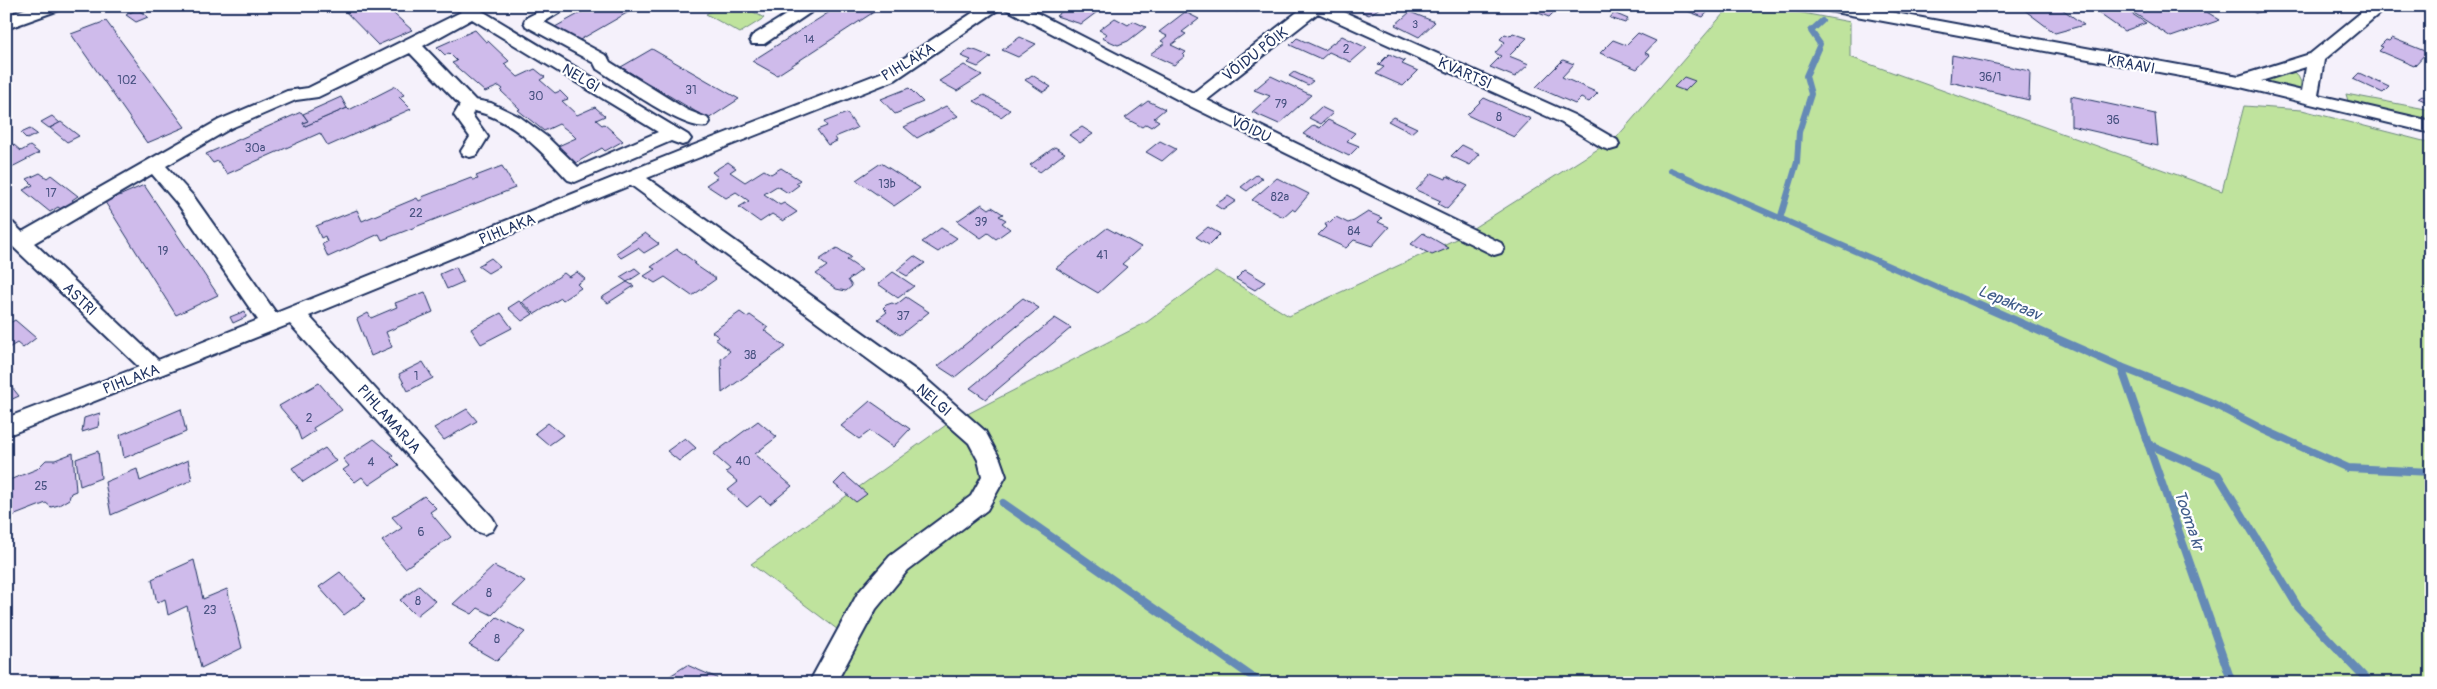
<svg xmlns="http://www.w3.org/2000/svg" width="2437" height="689" font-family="Pangolin,sans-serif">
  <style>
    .green { fill: #bfe39d; stroke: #6d897e }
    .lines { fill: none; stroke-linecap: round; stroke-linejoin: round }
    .stream-far1 { stroke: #658ab6; stroke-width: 6 }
    .stream { stroke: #658ab6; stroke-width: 8 }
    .building { fill: #cfbbeb; stroke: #1b2f5e }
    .minor-casing { stroke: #1b2f5e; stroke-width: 4 }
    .tertiary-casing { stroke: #1b2f5e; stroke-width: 4 }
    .minor { fill: #fff; fill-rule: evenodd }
    .tertiary { fill: #fff; fill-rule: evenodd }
    .labels { text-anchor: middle; stroke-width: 4.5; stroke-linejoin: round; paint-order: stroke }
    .far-number-label { font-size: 11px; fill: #485281 }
    .number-label { font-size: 12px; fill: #485281 }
    .street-label { font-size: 15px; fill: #1b2f5e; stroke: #fff }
    .water-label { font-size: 16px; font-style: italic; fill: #405c8a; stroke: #fff }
  </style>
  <rect width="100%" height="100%" fill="#f5f1fb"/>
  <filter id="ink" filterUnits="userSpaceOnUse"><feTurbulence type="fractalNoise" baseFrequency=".02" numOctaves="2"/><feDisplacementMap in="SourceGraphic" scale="10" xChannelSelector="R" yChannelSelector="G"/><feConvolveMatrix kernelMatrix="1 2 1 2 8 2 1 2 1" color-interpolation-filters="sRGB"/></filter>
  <g filter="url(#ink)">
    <g class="green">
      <polygon points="719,6 743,6 764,18 740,33 706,14"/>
      <polygon points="1730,6 1766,6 1850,22 1850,57 2222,191 2244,106 2302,110 2431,143 2431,683 826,683 850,639 751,564 946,425 1147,322 1216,271 1289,316 1456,239 1617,137"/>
      <polygon points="2293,72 2297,74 2301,82 2300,91 2292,92 2256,80"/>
      <polygon points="2346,94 2431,110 2431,124 2348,101"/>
    </g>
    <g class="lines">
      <g class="stream-far1">
        <polyline points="1670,170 1980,306"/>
        <polyline points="1780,219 1797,162 1799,132 1811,94 1806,76 1820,44 1811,31 1822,21"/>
      </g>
      <g class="stream">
        <polyline points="1978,304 2121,367 2210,402 2262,429 2348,468 2431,472"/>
        <polyline points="2121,367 2232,683"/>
        <polyline points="2148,444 2218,475 2298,607 2370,683"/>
        <polyline points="1003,503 1261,683"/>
      </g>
    </g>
    <g class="building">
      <polygon points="340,6 385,6 412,30 378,45"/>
      <polygon points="593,6 639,6 578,41 555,27"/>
      <polygon points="883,6 777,75 752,61 839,6"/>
      <polygon points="1069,6 1084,6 1097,12 1081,24 1056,16"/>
      <polygon points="1210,6 1245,6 1237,12 1221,7 1217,9"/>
      <polygon points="1349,6 1383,6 1369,15"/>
      <polygon points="1527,6 1560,6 1549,17 1525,8"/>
      <polygon points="1674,6 1713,6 1703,17"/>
      <polygon points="1971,6 1984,6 1986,12 1972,11"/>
      <polygon points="2019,6 2058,6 2084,25 2055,33"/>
      <polygon points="2088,6 2120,6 2146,23 2124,31"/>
      <polygon points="2123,6 2197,6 2220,20 2171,37"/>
      <polygon points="2246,6 2291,6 2255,13"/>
      <polygon points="137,9 148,17 136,22 126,15"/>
      <polygon points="1185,12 1199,19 1182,32 1186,34 1171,45 1186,52 1183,55 1185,56 1174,65 1150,54 1165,43 1161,41 1167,36 1159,32"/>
      <polygon points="1410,12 1435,22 1419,37 1395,25"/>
      <polygon points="1614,13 1628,19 1625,23 1610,18"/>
      <polygon points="1115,18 1128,25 1133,21 1146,27 1128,41 1118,45 1102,38 1107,34 1099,30"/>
      <polygon points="106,21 185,127 147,143 71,34"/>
      <polygon points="475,30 486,42 488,41 509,61 504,64 518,77 535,69 545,77 540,80 555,93 560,91 568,99 562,101 577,115 595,107 605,116 596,120 602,125 604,124 623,141 605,151 602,148 574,164 556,147 576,138 571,133 559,124 544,131 518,110 520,109 501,91 503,89 499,86 485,92 452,63 457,61 449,53 445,55 437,47"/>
      <polygon points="1513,33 1527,38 1509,56 1529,64 1515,77 1490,67 1501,56 1495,53 1505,42 1500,39 1505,34 1510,36"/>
      <polygon points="1638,33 1656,41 1645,53 1650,55 1637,69 1600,53 1613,40 1626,45"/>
      <polygon points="1342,36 1367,48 1351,62 1329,52 1321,59 1290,45 1297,38 1324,50"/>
      <polygon points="1020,37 1036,44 1018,57 1002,50"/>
      <polygon points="2392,38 2427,52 2414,66 2379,51 2383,47 2380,46 2386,40 2389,41"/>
      <polygon points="652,49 739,99 708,119 621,67"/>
      <polygon points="970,49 977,51 991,57 978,67 968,63 971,60 961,56"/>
      <polygon points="1389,54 1405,61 1402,64 1418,71 1403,86 1376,74 1384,67 1378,65"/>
      <polygon points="1952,55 2030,71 2029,100 1950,82"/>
      <polygon points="1563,60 1574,64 1562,77 1598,93 1589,102 1581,98 1575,104 1536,87"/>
      <polygon points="964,65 982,75 957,91 939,81"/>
      <polygon points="1294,72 1313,81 1308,85 1289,76"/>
      <polygon points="2359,73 2389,87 2383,93 2353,79"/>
      <polygon points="1032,75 1051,87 1043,92 1025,80"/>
      <polygon points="1271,76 1311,95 1279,124 1252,112 1270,96 1254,90"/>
      <polygon points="1684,77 1695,81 1685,91 1674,87"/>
      <polygon points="396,86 404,95 399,97 411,109 328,146 320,133 227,174 218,161 213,163 206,154 301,112 308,121 303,123 305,126 347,108 349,110"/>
      <polygon points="909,88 923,102 895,114 881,99"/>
      <polygon points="984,95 1010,110 1001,117 974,101"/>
      <polygon points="2422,95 2431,99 2431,104 2418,98"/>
      <polygon points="2071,96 2155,114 2158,146 2071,126"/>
      <polygon points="341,97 347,108 305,126 303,123 308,121 303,114"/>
      <polygon points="1484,98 1531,119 1514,137 1467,115"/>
      <polygon points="1148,101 1165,109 1154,118 1159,121 1151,127 1146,124 1142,127 1125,118"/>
      <polygon points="946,106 958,116 917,138 904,127"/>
      <polygon points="1321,107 1333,113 1321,124 1309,118"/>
      <polygon points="847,113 857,128 835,137 837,141 828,145 817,130 827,126 824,122"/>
      <polygon points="52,116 60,123 49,128 41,122"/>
      <polygon points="1393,117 1402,121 1417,128 1411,133 1388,121"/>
      <polygon points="1328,120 1355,133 1347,141 1359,146 1349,156 1303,134 1314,125 1320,128"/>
      <polygon points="61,122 79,136 67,142 50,128"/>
      <polygon points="1082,127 1093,134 1080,143 1069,135"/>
      <polygon points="30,129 37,134 27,139 21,133"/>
      <polygon points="6,138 21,151 30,146 39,153 6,170"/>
      <polygon points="1160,141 1176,149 1162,161 1146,152"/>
      <polygon points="1462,145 1480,154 1470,165 1451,156"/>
      <polygon points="1055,147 1065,153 1040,172 1030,165"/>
      <polygon points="728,162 736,168 730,172 745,182 764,170 771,174 781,168 800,180 796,183 799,185 788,193 777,186 764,194 780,205 784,203 797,212 783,221 772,214 760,222 739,207 749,201 736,192 726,198 706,185 718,177 712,172"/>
      <polygon points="881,163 920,188 894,206 856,180"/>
      <polygon points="502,166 515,188 382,240 379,234 328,257 322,244 327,242 325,236 321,238 316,226 357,210 362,221 417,198 419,201 423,199 422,197 471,178 473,180 478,179 476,176"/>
      <polygon points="40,173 47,178 51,175 78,196 72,200 79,205 65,212 58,207 50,212 23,190 33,185 27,179"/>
      <polygon points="1432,173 1446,179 1447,176 1468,186 1447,209 1438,204 1441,201 1416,190"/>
      <polygon points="1256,175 1263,178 1247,191 1241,187"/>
      <polygon points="1277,178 1309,194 1295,211 1292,209 1283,217 1252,200"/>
      <polygon points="144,185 218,295 176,315 105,202"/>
      <polygon points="1228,196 1236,201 1223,210 1215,205"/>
      <polygon points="982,204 989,209 992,207 1003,214 999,216 1006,220 1002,223 1010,229 996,239 988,233 981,238 957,221"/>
      <polygon points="1368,212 1382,218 1378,222 1389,227 1372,246 1354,240 1346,248 1318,235 1327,226 1325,225 1327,222 1330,223 1336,217 1348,223 1354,221"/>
      <polygon points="1208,227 1220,234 1209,245 1196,237"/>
      <polygon points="941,228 957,238 938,252 922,242"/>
      <polygon points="1107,228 1141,247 1122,264 1127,267 1098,293 1056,268"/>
      <polygon points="645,233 659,244 644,253 638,248 621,258 616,253"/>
      <polygon points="1423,233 1449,248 1432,255 1411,244"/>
      <polygon points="837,248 851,257 847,260 862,270 848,280 852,286 846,291 836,289 816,274 827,266 819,260"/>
      <polygon points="677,249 696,263 694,264 716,279 692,296 665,277 655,283 644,276 655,269 651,267"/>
      <polygon points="914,256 925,263 907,276 897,270"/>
      <polygon points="491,258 500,266 488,273 478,266"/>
      <polygon points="456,267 463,282 447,289 440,274"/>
      <polygon points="635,268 641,273 627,282 620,277"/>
      <polygon points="1245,270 1265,282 1255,290 1236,279"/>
      <polygon points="577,272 585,279 577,284 581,288 563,300 561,298 535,314 522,302 564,273 569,277"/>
      <polygon points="893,272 914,286 898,298 878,284"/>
      <polygon points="627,282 634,286 608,303 601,298"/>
      <polygon points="425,292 433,312 386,332 392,347 371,356 357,319 368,313 371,318 397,307 395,303"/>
      <polygon points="906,297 929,312 900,335 878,319 887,312 883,308 886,305 892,303 896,305"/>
      <polygon points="1023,298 1039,308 955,377 938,366"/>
      <polygon points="519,301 533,314 522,321 508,308"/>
      <polygon points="245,311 246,317 233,323 230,317"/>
      <polygon points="740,312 747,317 750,315 768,328 764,330 786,347 722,393 721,359 730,351 715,339 719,337 712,332"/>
      <polygon points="501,313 512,328 481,344 471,329"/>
      <polygon points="1055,318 1071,328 986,399 970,388"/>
      <polygon points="15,320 36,338 23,348 17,343 7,349 6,325"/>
      <polygon points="423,362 433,378 408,391 399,374"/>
      <polygon points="319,383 342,410 313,428 315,431 301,440 296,426 279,406"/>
      <polygon points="11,386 19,396 6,402 6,389"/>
      <polygon points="870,401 910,429 893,447 870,431 859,439 841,426"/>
      <polygon points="181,409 186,432 124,458 120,435"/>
      <polygon points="467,409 477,421 444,440 434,428"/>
      <polygon points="100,413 98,427 82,432 84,418"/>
      <polygon points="758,421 777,437 755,454 792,486 770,504 760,496 747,507 728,490 738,482 726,472 730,469 713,454"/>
      <polygon points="548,423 563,435 549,445 535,433"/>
      <polygon points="685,438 696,448 679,461 667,451"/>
      <polygon points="374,439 393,455 391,457 399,465 369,485 362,477 355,482 343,470 349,466 343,459"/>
      <polygon points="325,448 336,461 303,482 292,468"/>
      <polygon points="98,451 101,478 80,486 76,459"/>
      <polygon points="73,453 76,491 71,493 69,499 59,505 51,507 46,503 10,517 7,481 37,469 46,460 55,460"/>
      <polygon points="188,460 192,480 111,515 105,482 137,469 140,481"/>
      <polygon points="844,474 867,494 856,502 834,484"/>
      <polygon points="424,496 436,508 430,512 451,537 405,568 382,541 402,528 392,517"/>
      <polygon points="194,560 203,599 227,589 242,648 201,668 187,606 168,615 165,599 157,603 152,579"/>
      <polygon points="494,566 525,581 492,615 478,608 472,614 453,604"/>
      <polygon points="340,572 366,599 344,615 319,587"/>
      <polygon points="419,586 435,601 416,616 400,600"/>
      <polygon points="497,617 525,632 497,661 469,645"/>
      <polygon points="687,665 717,678 714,683 659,683"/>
      <polygon points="514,675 528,683 507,683"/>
    </g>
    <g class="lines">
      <g class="minor-casing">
        <g id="minor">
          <path d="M454 6H474L688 135 691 139 688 143 682 145 671 141 575 182 568 180C543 153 513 119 474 111L472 115 488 137 477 155 470 157 463 155 461 151 470 137 454 115 460 105 410 53 318 97 296 100 231 128 166 166 194 197 276 313 692 146 883 72 983 6H1023L1193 93 1305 6H1331L1574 115 1617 140 1619 144 1617 148 1610 150 1603 148 1562 123 1318 13 1207 100 1501 243 1504 248 1501 253 1494 255 1188 105 1002 7 895 80 647 178 918 372 985 431 1000 459 1006 476 987 510 908 570 876 609 836 683H809L858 593 890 556 971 496 982 476 978 460 969 443 902 384 631 185 309 316 492 517 496 524 492 531 484 534 476 531 290 324 6 436V418L139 367 6 240V221L13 223 22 232 219 120 287 91 308 88 461 12ZM472 19 658 132 578 167 547 137 520 117 491 103 475 100 423 46ZM152 174 180 207 258 320 158 360 34 243Z"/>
          <path d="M549 6H570L544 22 607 56 610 62 687 110 707 118 710 122 707 126C685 132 618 82 597 69L594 63 526 26 524 22 526 18Z"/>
          <polygon points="800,6 820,6 764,44 752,44 750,40 752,36"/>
          <path d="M1821 6H1857L2239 76 2310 54 2369 6H2388L2324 60 2318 95 2431 121V133L2240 87 1829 11ZM2306 67 2302 91 2261 81Z"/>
        </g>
      </g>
      <g class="tertiary-casing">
        <polygon id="tertiary" points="32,6 62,6 59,10 6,29 6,16"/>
      </g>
      <use href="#minor" class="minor"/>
      <use href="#tertiary" class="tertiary"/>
    </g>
  </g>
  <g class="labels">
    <g class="far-number-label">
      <text x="1415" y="28">3</text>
      <text x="809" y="43">14</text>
    </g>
    <g class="number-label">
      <text x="1346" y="53">2</text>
      <text x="1990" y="81">36/1</text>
      <text x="127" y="84">102</text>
      <text x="691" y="94">31</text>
      <text x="536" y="100">30</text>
      <text x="1281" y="108">79</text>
      <text x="1499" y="121">8</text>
      <text x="2113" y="124">36</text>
      <text x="255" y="152">30a</text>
      <text x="887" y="188">13b</text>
      <text x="51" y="197">17</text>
      <text x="1280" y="201">82a</text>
      <text x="416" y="217">22</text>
      <text x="981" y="226">39</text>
      <text x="1354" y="235">84</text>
      <text x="163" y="255">19</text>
      <text x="1102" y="259">41</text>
      <text x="903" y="320">37</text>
      <text x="750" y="359">38</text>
      <text x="416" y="380">1</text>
      <text x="309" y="422">2</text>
      <text x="743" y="465">40</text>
      <text x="371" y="466">4</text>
      <text x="41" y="490">25</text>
      <text x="421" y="536">6</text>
      <text x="489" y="597">8</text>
      <text x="418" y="605">8</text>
      <text x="210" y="614">23</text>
      <text x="497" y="643">8</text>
    </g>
    <g class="street-label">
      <text transform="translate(1255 54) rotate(-38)" y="5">VÕIDU PÕIK</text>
      <text transform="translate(908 62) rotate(-31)" y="5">PIHLAKA</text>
      <text transform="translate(2131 64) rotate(11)" y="5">KRAAVI</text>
      <text transform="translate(1465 73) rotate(24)" y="5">KVARTSI</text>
      <text transform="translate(581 78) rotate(31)" y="5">NELGI</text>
      <text transform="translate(1251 129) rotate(26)" y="5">VÕIDU</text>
      <text transform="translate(507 229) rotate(-22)" y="5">PIHLAKA</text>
      <text transform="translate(80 299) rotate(44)" y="5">ASTRI</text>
      <text transform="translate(131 379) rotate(-21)" y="5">PIHLAKA</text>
      <text transform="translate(934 400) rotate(41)" y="5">NELGI</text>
      <text transform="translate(389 419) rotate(48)" y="5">PIHLAMARJA</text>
    </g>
    <g class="water-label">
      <text transform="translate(2010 302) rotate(23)" y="6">Lepakraav</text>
      <text transform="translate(2190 520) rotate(71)" y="6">Tooma kr</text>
    </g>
  </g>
  <rect width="2437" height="689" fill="none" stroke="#fff" stroke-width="25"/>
  <rect x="12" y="12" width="2412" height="664" fill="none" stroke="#1b2f5e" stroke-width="2" filter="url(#ink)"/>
</svg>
